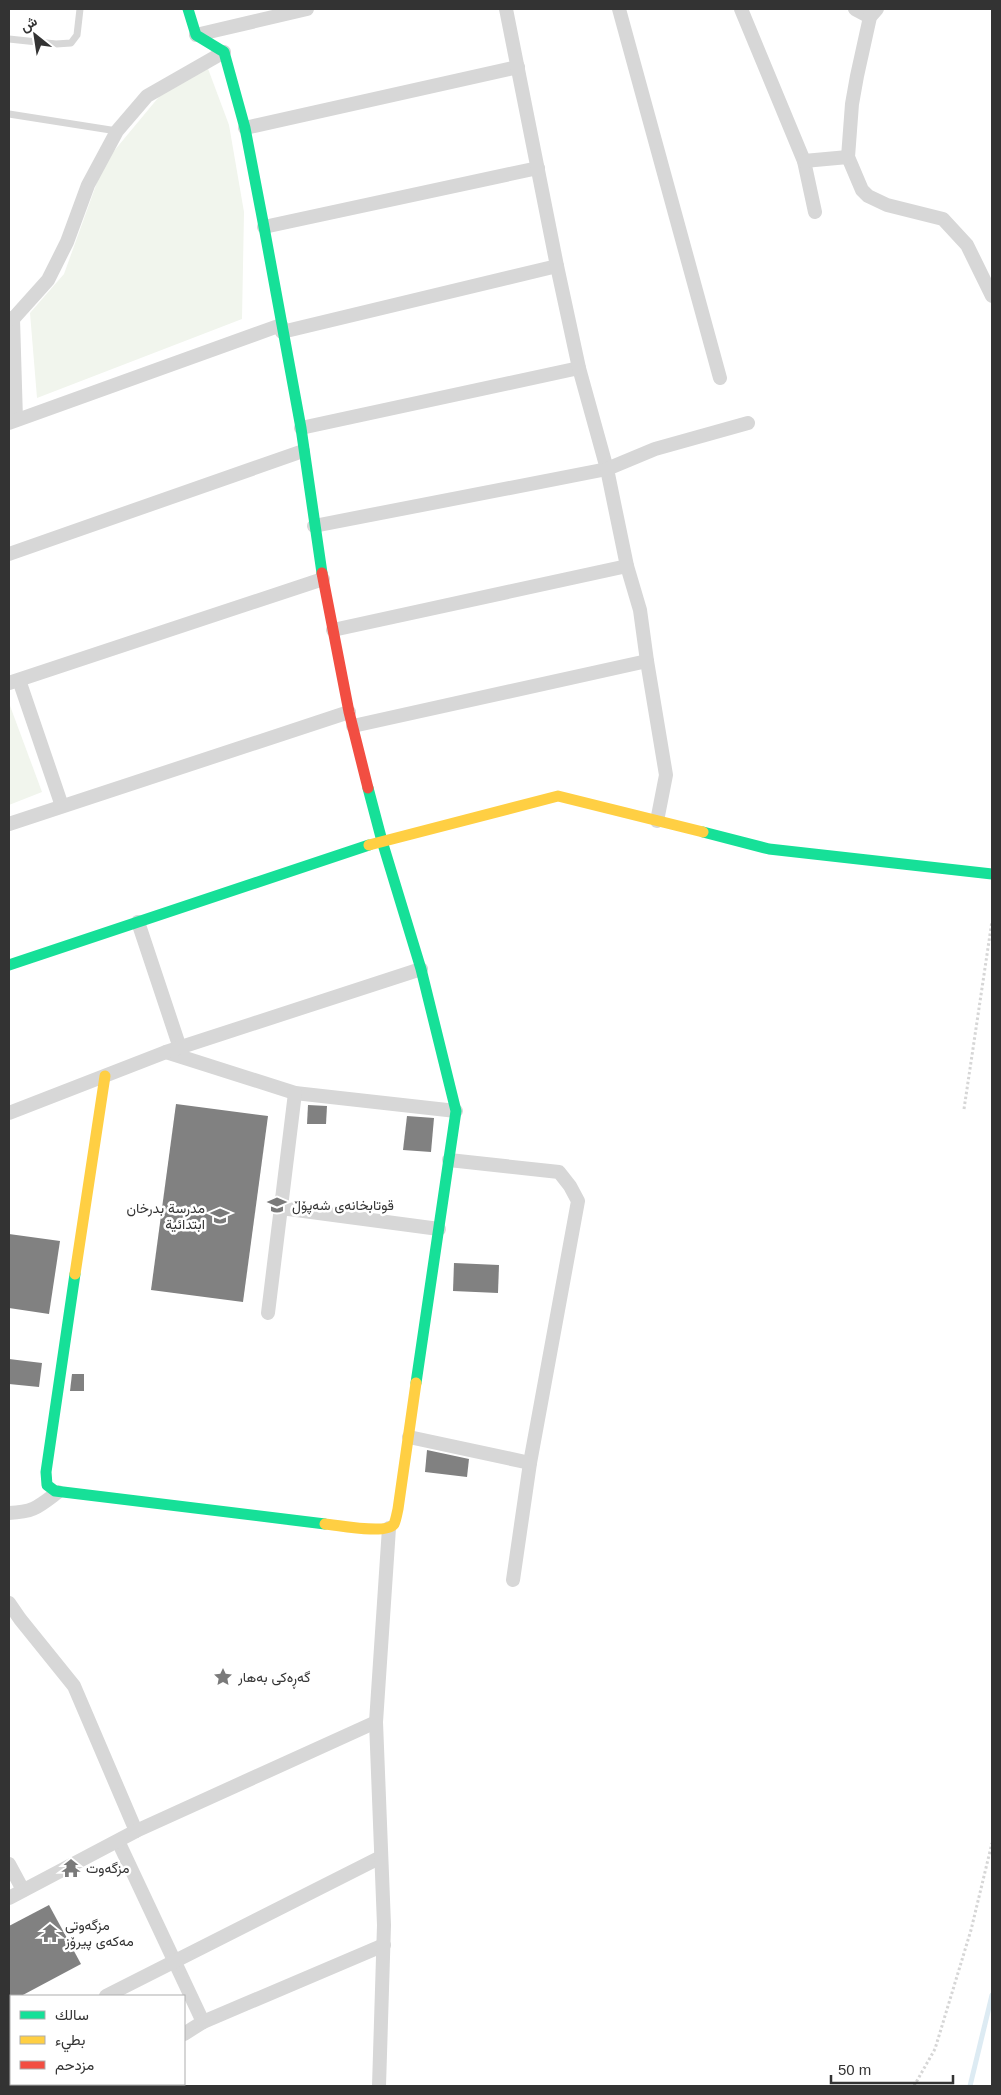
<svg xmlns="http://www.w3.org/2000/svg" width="1001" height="2095" font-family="Arial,Vazirmatn,sans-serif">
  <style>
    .green { fill: #f1f5ed }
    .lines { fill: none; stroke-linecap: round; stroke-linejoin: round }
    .stream { stroke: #ddebf3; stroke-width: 5 }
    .building { fill: #818181 }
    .path { stroke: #d6d6d6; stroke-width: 3; stroke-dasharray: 2.5 2.5; stroke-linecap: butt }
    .lane { stroke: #d7d7d7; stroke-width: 7 }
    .street { stroke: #d7d7d7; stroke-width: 14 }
    .fast { stroke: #16e098; stroke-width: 11 }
    .slow { stroke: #ffcf43; stroke-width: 11 }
    .jam { stroke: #f24e42; stroke-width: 11 }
    .labels { text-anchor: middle; stroke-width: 5; stroke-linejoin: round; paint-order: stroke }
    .poi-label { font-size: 14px; fill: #333; stroke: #fff; text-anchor: start }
  </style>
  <rect width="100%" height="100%" fill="#fff"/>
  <g class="green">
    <polygon points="207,66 229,125 244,212 242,319 37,398 30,313 64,274 104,163 163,92"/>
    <polygon points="9,703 42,792 9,805"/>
  </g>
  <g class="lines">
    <polyline class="stream" points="970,2086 992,1995"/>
  </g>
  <g class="building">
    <polygon points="176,1104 268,1116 243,1302 151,1290"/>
    <polygon points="308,1105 327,1106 326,1124 307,1124"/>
    <polygon points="407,1116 434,1118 431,1152 403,1150"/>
    <polygon points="9,1234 60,1241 49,1314 9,1308"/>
    <polygon points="454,1263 499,1265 498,1293 453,1291"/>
    <polygon points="9,1359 42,1363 39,1387 9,1384"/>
    <polygon points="72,1374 84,1374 84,1391 70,1391"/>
    <polygon points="427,1450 469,1459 467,1477 425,1472"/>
    <polygon points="49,1905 81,1964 21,1996 9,1996 9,1926"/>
  </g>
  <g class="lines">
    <g class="path">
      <polyline points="964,1109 992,921"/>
      <polyline points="914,2086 935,2049 971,1930 992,1843"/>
    </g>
    <g class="lane">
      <polyline points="9,39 56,44 71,43 77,35 80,9"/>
      <polyline points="9,114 117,131"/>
    </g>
    <g class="street">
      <polyline points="619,9 720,378"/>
      <polyline points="741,9 804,161 815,212"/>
      <polyline points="855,9 870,17"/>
      <polyline points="877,9 870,17 857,76 852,104 848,157 862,190 868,196 887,205 943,219 967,245 992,296"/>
      <polyline points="196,35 307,9"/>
      <polyline points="245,128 518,67"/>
      <polyline points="804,161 848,157"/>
      <polyline points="264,227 538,168"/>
      <polyline points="9,318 13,319 16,420"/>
      <polyline points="13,319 48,280 67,242 88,185 117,131 147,96 224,52"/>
      <polyline points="282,332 557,266"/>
      <polyline points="9,423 281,325"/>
      <polyline points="301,428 579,368"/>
      <polyline points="314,526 607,469 579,368 557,266 506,9"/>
      <polyline points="9,554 303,451"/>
      <polyline points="333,630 627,566"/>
      <polyline points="19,680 62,806"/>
      <polyline points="9,683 323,579"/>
      <polyline points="353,726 647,661"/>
      <polyline points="657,821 666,775 647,661 640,610 627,566 607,469 655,449 748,423"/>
      <polyline points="9,824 349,712"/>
      <polyline points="138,922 180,1048"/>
      <polyline points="166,1052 295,1093 456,1111"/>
      <polyline points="9,1113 166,1052 421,969"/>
      <polyline points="449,1160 559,1172 570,1186 578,1201 530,1463 513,1580"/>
      <polyline points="281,1208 439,1229"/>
      <polyline points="268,1313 295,1093"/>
      <polyline points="409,1437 530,1463"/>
      <path d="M9 1513C34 1512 38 1507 58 1492"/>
      <polyline points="9,1603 20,1619 74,1686 136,1831"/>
      <polyline points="118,1841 203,2022 184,2034"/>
      <polyline points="9,1864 23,1890"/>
      <polyline points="9,1898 136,1831 376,1722"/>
      <polyline points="106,1996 381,1857"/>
      <polyline points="203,2022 384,1945"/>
      <polyline points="9,2044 11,2043"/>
      <polyline points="77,2086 82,2084"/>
      <polyline points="379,2086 384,1925 376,1722 389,1528"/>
    </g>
    <g class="fast">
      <polyline points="188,9 196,35 224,52 245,128 264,227 301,428 322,573"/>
      <polyline points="368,788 382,841 421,969 456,1111 416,1383"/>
      <polyline points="703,832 769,849 992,874"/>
      <polyline points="9,965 369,845"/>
      <polyline points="75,1274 46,1472 47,1485 55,1491 325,1524"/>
    </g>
    <g class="slow">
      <polyline points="369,845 558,796 703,832"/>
      <polyline points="75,1274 105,1076"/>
      <path d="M325 1524C338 1525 386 1535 394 1524 396 1520 397 1513 398 1509L416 1383"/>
    </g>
    <polyline class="jam" points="322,573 349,712 368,788"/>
  </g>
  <defs>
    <g id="school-bare" transform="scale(1.5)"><path d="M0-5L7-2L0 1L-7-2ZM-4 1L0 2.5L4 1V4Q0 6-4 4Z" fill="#7a7a7a" stroke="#fff" stroke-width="2.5" paint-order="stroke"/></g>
    <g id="sight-bare" transform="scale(1.5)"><path d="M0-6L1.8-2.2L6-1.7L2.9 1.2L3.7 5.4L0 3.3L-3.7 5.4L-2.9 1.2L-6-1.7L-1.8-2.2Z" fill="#7a7a7a" stroke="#fff" stroke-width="2.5" paint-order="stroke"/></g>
    <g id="temple-bare" transform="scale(1.5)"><path d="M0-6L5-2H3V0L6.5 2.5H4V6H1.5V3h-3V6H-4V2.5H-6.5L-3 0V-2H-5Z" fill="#7a7a7a" stroke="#fff" stroke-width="2.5" paint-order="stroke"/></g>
  </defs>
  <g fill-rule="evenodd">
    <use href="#school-bare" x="277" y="1205"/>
    <use href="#school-bare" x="220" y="1216"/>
    <use href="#sight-bare" x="223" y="1677"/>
    <use href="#temple-bare" x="71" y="1868"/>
    <use href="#temple-bare" x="50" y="1933"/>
  </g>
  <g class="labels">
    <g class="poi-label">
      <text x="292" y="1210">قوتابخانەی شەپۆڵ</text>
      <text x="205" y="1213" text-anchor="end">مدرسة بدرخان<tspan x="205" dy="16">ابتدائية</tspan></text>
      <text x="238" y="1682">گەڕەکی بەهار</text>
      <text x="86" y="1873">مزگەوت</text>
      <text x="65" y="1930">مزگەوتی<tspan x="65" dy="16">مەکەی پیرۆز</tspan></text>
    </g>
  </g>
  <rect width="1001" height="2095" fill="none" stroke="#333333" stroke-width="20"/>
  <rect x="10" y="1995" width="175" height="90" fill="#ffffff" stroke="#adadad"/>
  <rect x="20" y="2011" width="25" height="8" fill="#16e098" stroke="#adadad"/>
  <text x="55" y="2020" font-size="15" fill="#333333">سالك</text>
  <rect x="20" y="2036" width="25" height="8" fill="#ffcf43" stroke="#adadad"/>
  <text x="55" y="2045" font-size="15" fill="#333333">بطيء</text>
  <rect x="20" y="2061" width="25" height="8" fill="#f24e42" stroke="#adadad"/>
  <text x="55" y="2070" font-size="15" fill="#333333">مزدحم</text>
  <g transform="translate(35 35) rotate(330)" stroke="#ffffff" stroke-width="4" paint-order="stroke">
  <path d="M0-4L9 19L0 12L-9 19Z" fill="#333333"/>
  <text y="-8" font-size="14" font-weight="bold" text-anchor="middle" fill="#333333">ش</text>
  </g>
  <path d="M831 2075v8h122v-8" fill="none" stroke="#333333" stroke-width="2.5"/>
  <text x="838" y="2075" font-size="15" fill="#333333" stroke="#ffffff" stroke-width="4" paint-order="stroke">50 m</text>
</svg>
